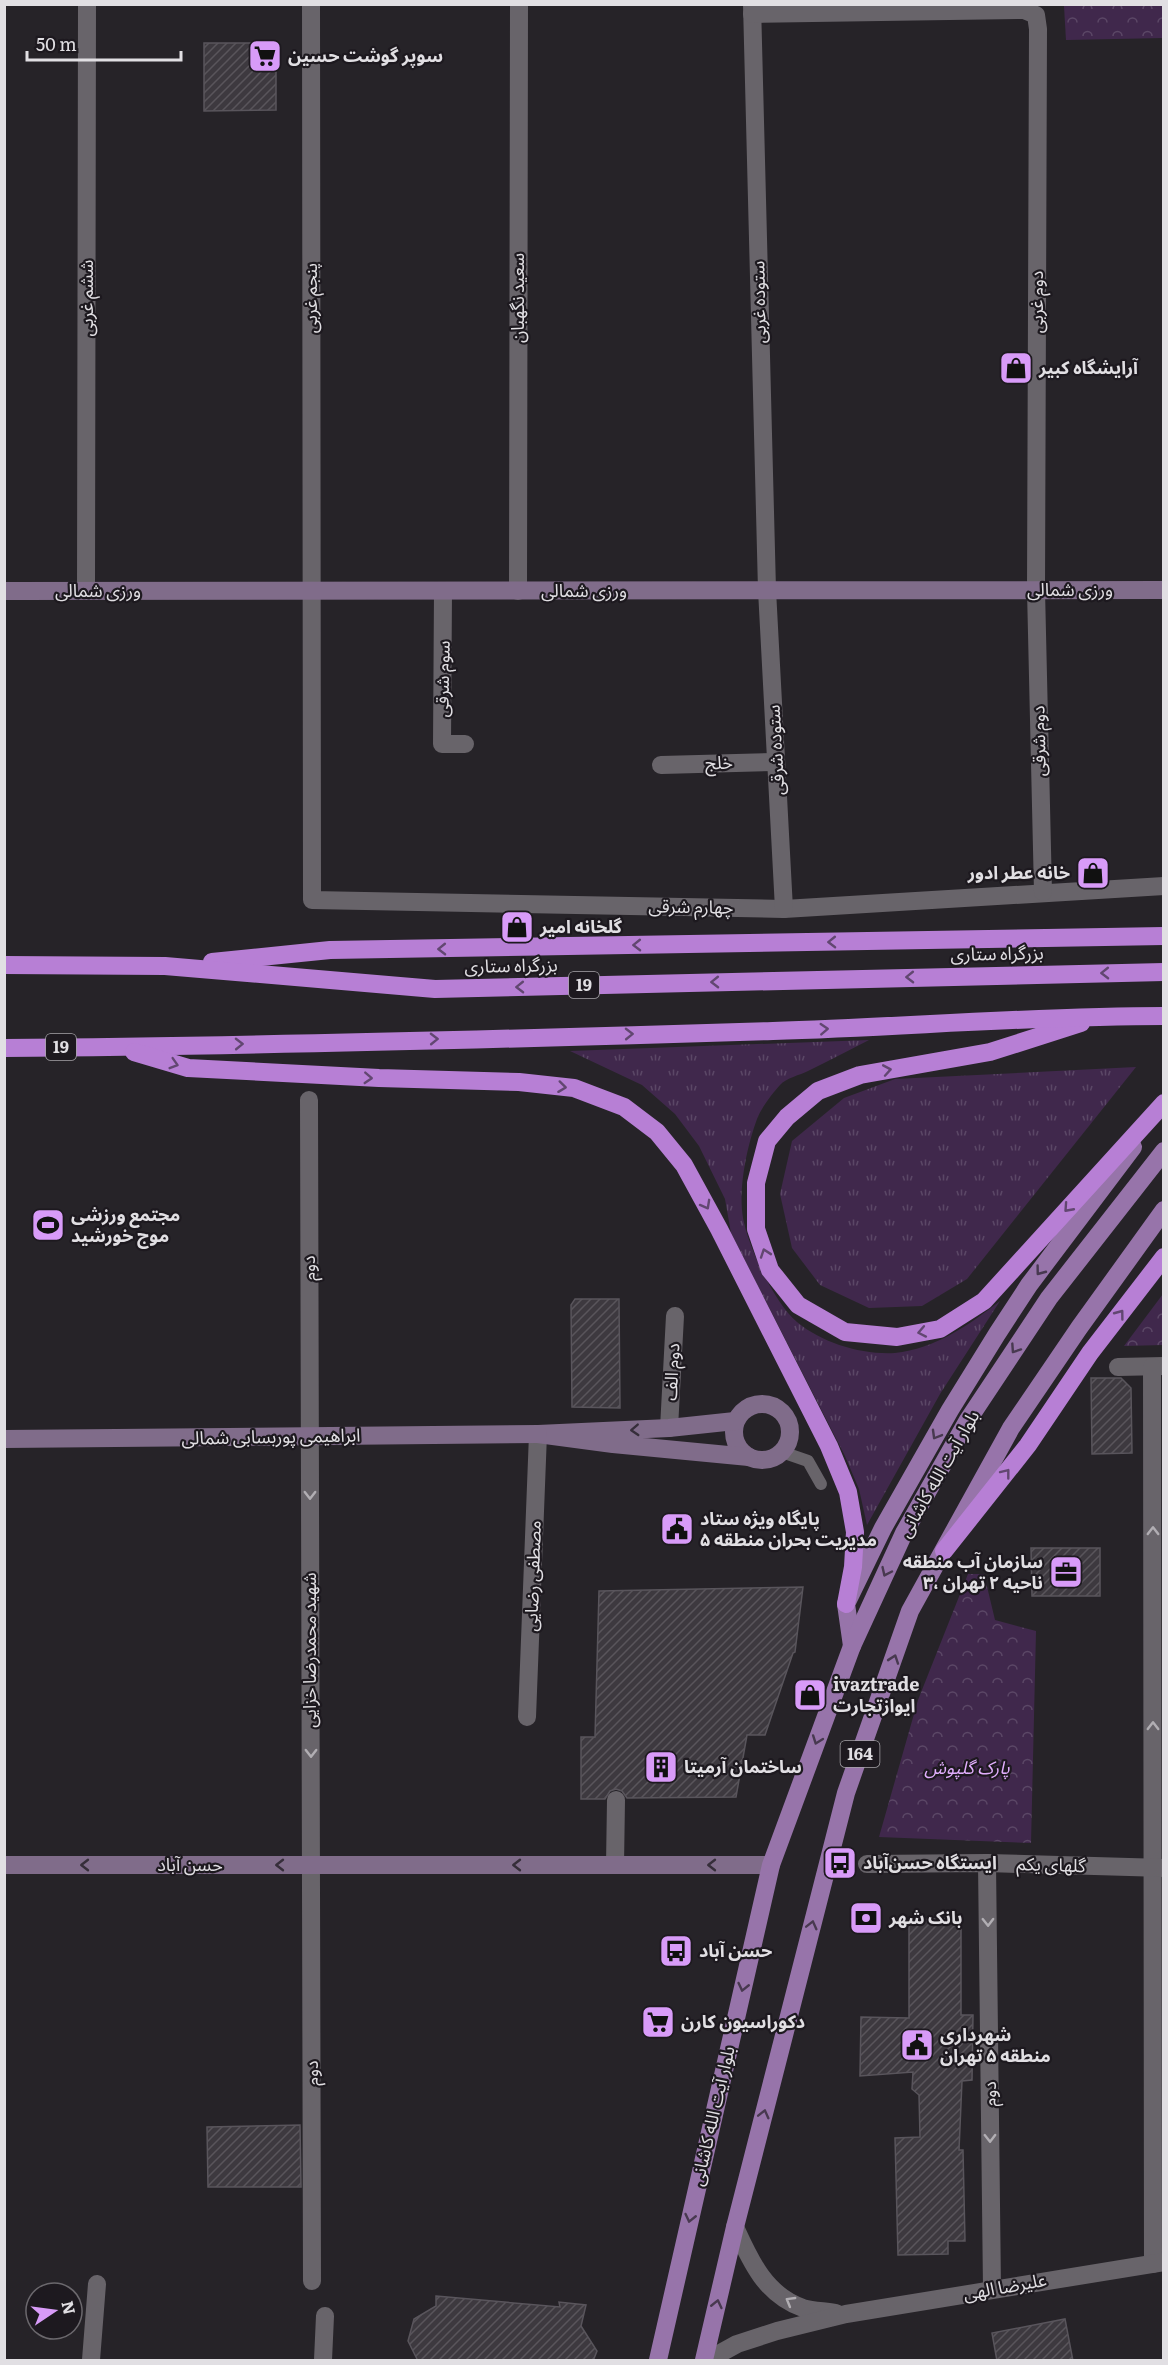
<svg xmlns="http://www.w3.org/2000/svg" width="1168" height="2365" font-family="Literata,'Noto Sans Arabic',serif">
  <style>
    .grass { fill: url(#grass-tufts) }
    .park { fill: url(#park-crowns) }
    .building { fill: url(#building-hatch); stroke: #59555c; stroke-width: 1.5 }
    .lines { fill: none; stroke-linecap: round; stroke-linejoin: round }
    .lane { stroke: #68646a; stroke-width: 12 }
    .street { stroke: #68646a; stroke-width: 18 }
    .secondary { stroke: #806c8a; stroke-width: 18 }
    .primary { stroke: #9774aa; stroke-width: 18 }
    .highway { stroke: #b77fd5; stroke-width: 18 }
    .oneway { stroke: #624771 }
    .oneway2 { stroke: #483950 }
    .oneway3 { stroke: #362e3a }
    .oneway4 { stroke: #b1aeb3 }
    .labels { text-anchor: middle; stroke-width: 4.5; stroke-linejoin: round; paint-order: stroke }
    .shield { fill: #1d191f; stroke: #a6a4a8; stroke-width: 1.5 }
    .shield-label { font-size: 16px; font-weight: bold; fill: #e1dfe3 }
    .poi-label { font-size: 18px; font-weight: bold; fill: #e1dfe3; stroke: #1d191f; text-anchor: start }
    .street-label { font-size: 18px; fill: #e1dfe3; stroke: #1d191f }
    .park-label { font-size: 18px; font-style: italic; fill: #e1aefd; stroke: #1d191f }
  </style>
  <defs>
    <pattern id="grass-tufts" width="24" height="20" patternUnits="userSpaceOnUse" patternTransform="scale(1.5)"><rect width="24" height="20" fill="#40284c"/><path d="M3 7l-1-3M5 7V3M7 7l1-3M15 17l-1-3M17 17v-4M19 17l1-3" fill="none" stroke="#5b4766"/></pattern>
    <pattern id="park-crowns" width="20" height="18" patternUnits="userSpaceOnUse" patternTransform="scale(1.5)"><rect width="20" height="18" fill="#40284c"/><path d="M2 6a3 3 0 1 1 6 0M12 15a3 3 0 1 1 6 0" fill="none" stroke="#5b4766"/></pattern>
    <pattern id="building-hatch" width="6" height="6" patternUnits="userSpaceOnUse" patternTransform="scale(1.5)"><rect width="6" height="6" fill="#3d393f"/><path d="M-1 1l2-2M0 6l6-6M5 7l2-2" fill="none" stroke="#59555b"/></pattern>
  </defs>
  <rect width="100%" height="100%" fill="#262328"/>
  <g class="grass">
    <path d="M869 1040C849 1050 829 1061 808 1071 800 1075 786 1078 780 1085 772 1094 761 1108 757 1119 747 1146 738 1189 743 1218 748 1246 774 1303 797 1322 822 1343 862 1355 895 1353 935 1349 969 1325 1000 1301L940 1394 867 1525 859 1489 845 1456 731 1233 725 1199 699 1146 675 1114 642 1085 570 1051Z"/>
    <polygon points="1136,1067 967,1279 922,1306 869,1308 820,1285 792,1248 780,1194 792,1141 844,1098 895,1079"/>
  </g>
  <g class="park">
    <polygon points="1079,4 1163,5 1163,38 1066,40 1064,6"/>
    <polygon points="1163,1294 1163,1345 1124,1346"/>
    <polygon points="968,1574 984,1574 995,1620 1036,1631 1031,1843 879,1837 918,1700"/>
  </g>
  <g class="building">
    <polygon points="204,43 258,43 276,57 276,110 204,111"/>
    <polygon points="575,1299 619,1299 620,1408 572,1407 571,1305"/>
    <polygon points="1091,1378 1121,1378 1131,1388 1132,1453 1092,1454"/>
    <polygon points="1031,1548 1100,1548 1100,1596 1032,1596"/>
    <polygon points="803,1587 795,1652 793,1653 765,1735 747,1735 736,1797 627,1798 622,1791 616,1789 610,1791 605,1799 581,1799 581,1737 595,1737 599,1591"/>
    <polygon points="961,1918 961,2015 973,2015 972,2080 962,2081 959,2150 963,2150 965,2241 948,2241 948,2254 898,2255 895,2138 920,2137 919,2095 912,2089 913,2072 860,2076 861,2017 909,2018 909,1920"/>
    <polygon points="300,2125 301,2187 208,2187 207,2127"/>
    <polygon points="436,2296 560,2307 559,2302 586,2305 581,2326 597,2351 593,2361 418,2361 408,2341 414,2319 436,2306"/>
    <polygon points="1065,2319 1073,2361 997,2361 992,2333"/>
  </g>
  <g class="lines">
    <polyline class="lane" points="782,1452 808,1461 821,1484"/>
    <g class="street">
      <polyline points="311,4 312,900 784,909 1164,886"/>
      <polyline points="752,4 767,590 784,909"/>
      <polyline points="752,14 1024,10 1036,15 1038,29 1036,590 1043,892"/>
      <polyline points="86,591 87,4"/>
      <polyline points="443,591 442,744 465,744"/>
      <polyline points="518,591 519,4"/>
      <polyline points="661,765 776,762"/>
      <polyline points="309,1100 312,2281"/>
      <polyline points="1118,1367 1164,1366"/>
      <polyline points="1152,1367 1153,2264"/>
      <polyline points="669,1428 675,1316"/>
      <polyline points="527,1717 538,1434"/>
      <polyline points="987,1863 992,2289"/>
      <polyline points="867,1864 987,1863 1164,1868"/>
      <polyline points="615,1865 616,1800"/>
      <path d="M735 2227C750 2260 765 2295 803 2308 813 2311 825 2311 836 2313"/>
      <polyline points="91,2360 97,2284"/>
      <polyline points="323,2360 325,2316"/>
      <polyline points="708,2360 737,2344 777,2331 846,2314 1164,2262"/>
    </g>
    <g class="secondary">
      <polyline points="4,591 1164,590"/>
      <circle cx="762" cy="1432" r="28"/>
      <polyline points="735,1421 669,1428 538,1434 613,1444 749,1457"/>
      <polyline points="4,1439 538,1434"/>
      <polyline points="4,1865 771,1865"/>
    </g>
    <g class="primary">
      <polyline points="852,1646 846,1604 883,1528 950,1410 997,1334 1029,1285 1133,1147"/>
      <polyline points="658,2360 771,1865 852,1646 904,1533 968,1420 1049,1298 1164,1151"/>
      <polyline points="704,2360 735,2227 846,1793 910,1611 1011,1428 1079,1328 1164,1210"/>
    </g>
    <g class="highway">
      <polyline points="212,962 330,950 1164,936"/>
      <polyline points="4,965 165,966 435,989 1164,972"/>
      <polyline points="1081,1023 990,1052 860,1075 818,1091 787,1117 767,1141 756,1183 756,1229 770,1270 798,1305 845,1332 897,1337 940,1329 984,1301 1164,1103"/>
      <path d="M4 1048C261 1046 517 1039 773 1031 904 1027 1033 1016 1164 1016"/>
      <polyline points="134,1052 188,1068 379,1078 519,1082 574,1088 624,1107 657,1132 684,1165 719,1229 829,1446 848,1492 855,1532 853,1567 846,1604"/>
      <polyline points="944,1551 1028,1445 1090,1353 1164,1257"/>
    </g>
  </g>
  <defs><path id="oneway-chevron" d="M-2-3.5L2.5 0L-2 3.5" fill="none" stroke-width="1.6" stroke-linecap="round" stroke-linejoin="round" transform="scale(1.5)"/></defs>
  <g class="oneway">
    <use href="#oneway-chevron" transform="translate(832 942) rotate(179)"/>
    <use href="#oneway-chevron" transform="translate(637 945) rotate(179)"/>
    <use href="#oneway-chevron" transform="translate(442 949) rotate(179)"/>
    <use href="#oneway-chevron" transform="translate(1105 973) rotate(179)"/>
    <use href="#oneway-chevron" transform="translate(910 977) rotate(179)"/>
    <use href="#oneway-chevron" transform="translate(715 982) rotate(179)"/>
    <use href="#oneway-chevron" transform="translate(520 987) rotate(179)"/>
    <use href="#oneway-chevron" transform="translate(824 1029) rotate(-3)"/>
    <use href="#oneway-chevron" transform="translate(629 1034) rotate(-1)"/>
    <use href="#oneway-chevron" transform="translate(434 1039) rotate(-1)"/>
    <use href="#oneway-chevron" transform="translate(239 1044) rotate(-1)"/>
    <use href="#oneway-chevron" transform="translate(174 1064) rotate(17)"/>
    <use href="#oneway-chevron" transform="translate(887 1070) rotate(-10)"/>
    <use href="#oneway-chevron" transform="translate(368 1078) rotate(3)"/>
    <use href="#oneway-chevron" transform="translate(562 1087) rotate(7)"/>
    <use href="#oneway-chevron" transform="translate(706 1205) rotate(61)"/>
    <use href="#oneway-chevron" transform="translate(1068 1208) rotate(132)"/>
    <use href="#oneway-chevron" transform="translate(765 1253) rotate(-109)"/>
    <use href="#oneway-chevron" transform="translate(1120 1314) rotate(-53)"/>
    <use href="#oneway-chevron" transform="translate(922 1332) rotate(169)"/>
    <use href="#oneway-chevron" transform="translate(1006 1473) rotate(-52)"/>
  </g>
  <g class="oneway2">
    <use href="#oneway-chevron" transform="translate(1040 1271) rotate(127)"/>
    <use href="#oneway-chevron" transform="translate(1015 1349) rotate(124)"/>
    <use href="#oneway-chevron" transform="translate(936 1435) rotate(120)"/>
    <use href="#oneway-chevron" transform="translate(886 1572) rotate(115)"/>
    <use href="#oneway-chevron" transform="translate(894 1659) rotate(-71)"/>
    <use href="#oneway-chevron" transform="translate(817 1740) rotate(110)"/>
    <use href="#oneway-chevron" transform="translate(812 1925) rotate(-76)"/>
    <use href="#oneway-chevron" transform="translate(743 1987) rotate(103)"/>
    <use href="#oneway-chevron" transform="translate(764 2114) rotate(-76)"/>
    <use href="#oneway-chevron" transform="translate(690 2218) rotate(103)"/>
    <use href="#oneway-chevron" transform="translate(717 2304) rotate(-77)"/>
  </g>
  <g class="oneway3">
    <use href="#oneway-chevron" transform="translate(635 1430) rotate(177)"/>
    <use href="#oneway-chevron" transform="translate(85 1865) rotate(180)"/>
    <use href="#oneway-chevron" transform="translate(280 1865) rotate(180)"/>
    <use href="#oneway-chevron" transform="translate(517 1865) rotate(180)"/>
    <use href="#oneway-chevron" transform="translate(712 1865) rotate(-180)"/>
  </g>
  <g class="oneway4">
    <use href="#oneway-chevron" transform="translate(310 1495) rotate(90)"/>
    <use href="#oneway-chevron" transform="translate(1153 1531) rotate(-90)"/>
    <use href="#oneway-chevron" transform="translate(1153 1726) rotate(-90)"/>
    <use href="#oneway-chevron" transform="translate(311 1753) rotate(90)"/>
    <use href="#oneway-chevron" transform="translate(988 1922) rotate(89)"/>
    <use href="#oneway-chevron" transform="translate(990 2138) rotate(89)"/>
    <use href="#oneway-chevron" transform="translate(790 2301) rotate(-150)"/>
  </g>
  <defs>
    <g id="supermarket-square" transform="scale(1.725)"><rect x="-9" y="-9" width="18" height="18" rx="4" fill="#d89bf8" stroke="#1d191f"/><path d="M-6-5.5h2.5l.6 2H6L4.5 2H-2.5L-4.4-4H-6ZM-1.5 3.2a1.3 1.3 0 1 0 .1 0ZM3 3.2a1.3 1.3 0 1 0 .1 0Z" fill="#111"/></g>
    <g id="shop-square" transform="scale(1.725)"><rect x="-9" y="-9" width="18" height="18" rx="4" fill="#d89bf8" stroke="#1d191f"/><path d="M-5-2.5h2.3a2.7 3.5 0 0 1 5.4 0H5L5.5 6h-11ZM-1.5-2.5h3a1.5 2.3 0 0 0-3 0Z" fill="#111"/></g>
    <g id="stadium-square" transform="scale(1.725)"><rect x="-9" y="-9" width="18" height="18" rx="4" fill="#d89bf8" stroke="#1d191f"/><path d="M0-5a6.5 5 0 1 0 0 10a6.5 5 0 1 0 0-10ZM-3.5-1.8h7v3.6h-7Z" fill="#111"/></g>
    <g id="civic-square" transform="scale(1.725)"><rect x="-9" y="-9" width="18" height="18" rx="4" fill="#d89bf8" stroke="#1d191f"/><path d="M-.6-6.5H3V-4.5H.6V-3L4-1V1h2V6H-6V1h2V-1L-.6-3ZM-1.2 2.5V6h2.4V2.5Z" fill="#111"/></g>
    <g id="office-square" transform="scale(1.725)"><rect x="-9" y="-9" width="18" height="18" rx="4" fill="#d89bf8" stroke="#1d191f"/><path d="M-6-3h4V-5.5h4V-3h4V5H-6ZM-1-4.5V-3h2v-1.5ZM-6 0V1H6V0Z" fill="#111"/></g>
    <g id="building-square" transform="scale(1.725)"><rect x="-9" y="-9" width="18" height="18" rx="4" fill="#d89bf8" stroke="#1d191f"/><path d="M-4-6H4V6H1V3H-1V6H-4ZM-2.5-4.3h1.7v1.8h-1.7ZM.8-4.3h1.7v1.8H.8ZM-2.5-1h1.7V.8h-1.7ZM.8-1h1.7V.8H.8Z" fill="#111"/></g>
    <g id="bus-square" transform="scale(1.725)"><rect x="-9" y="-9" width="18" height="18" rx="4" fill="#d89bf8" stroke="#1d191f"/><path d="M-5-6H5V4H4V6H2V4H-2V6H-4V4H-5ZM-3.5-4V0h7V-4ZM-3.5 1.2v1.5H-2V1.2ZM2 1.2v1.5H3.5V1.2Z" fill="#111"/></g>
    <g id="bank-square" transform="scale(1.725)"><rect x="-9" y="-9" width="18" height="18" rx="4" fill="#d89bf8" stroke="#1d191f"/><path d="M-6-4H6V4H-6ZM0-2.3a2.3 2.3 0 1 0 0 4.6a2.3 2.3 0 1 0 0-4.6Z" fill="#111"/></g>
  </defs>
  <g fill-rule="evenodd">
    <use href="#supermarket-square" x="265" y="56"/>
    <use href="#shop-square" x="1016" y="368"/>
    <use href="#shop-square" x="1093" y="873"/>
    <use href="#shop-square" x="517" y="927"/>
    <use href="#stadium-square" x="48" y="1225"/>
    <use href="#civic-square" x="677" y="1529"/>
    <use href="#office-square" x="1066" y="1572"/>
    <use href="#shop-square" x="810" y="1695"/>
    <use href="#building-square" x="661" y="1767"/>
    <use href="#bus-square" x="840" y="1863"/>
    <use href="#bank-square" x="866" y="1918"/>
    <use href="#bus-square" x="676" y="1951"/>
    <use href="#supermarket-square" x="658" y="2022"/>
    <use href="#civic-square" x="917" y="2045"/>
  </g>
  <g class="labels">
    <g class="shield">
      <rect x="569" y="972" width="30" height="26" rx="4.5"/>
      <rect x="46" y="1034" width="30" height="26" rx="4.5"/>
      <rect x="840.5" y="1741" width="39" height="26" rx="4.5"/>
    </g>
    <g class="shield-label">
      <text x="584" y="991">19</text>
      <text x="61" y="1053">19</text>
      <text x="860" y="1760">164</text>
    </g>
    <g class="poi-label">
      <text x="288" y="62">سوپر گوشت حسین</text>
      <text x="1039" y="374">آرایشگاه کبیر</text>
      <text x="1070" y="879" text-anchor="end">خانه عطر ادور</text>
      <text x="540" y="933">گلخانه امیر</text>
      <text x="71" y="1221">مجتمع ورزشی<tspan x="71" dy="21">موج خورشید</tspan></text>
      <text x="700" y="1525">پایگاه ویژه ستاد<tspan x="700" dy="21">مدیریت بحران منطقه ۵</tspan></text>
      <text x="1043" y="1568" text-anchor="end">سازمان آب منطقه<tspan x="1043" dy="21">۳، ناحیه ۲ تهران</tspan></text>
      <text x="833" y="1691">ivaztrade<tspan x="833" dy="21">ایوازتجارت</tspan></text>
      <text x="684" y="1773">ساختمان آرمیتا</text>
      <text x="863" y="1869">ایستگاه حسن‌آباد</text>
      <text x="889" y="1924">بانک شهر</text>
      <text x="699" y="1957">حسن آباد</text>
      <text x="681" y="2028">دکوراسیون کارن</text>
      <text x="940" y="2041">شهرداری<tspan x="940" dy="21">منطقه ۵ تهران</tspan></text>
    </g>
    <g class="street-label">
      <text transform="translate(87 298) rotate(-90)" y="6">ششم غربی</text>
      <text transform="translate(311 298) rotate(-90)" y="6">پنجم غربی</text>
      <text transform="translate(518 298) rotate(-90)" y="6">سعید نگهبان</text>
      <text transform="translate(759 302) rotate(-91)" y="6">ستوده غربی</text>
      <text transform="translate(1037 302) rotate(-90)" y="6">دوم غربی</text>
      <text x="1070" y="596">ورزی شمالی</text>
      <text x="98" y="597">ورزی شمالی</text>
      <text x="584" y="597">ورزی شمالی</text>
      <text transform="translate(443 679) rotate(-89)" y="6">سوم شرقی</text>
      <text transform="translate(1039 741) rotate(-91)" y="6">دوم شرقی</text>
      <text transform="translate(776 750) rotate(-93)" y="6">ستوده شرقی</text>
      <text transform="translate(719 763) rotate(-2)" y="6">خلج</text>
      <text transform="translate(691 907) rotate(1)" y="6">چهارم شرقی</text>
      <text transform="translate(997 954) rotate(-1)" y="6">بزرگراه ستاری</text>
      <text transform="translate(511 966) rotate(-1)" y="6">بزرگراه ستاری</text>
      <text transform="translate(309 1268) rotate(-90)" y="6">دوم</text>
      <text transform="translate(672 1372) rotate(-87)" y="6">دوم الف</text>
      <text transform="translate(271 1437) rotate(-1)" y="6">ابراهیمی پوربسابی شمالی</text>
      <text transform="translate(939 1474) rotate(-60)" y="6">بلوار آیت الله کاشانی</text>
      <text transform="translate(533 1576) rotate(-88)" y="6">مصطفی رضایی</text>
      <text transform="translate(310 1650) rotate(-90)" y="6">شهید محمدرضا خزایی</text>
      <text x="190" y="1871">حسن آباد</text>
      <text transform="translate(1051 1865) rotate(2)" y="6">گلهای یکم</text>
      <text transform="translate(312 2073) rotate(-90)" y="6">دوم</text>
      <text transform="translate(990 2094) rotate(-91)" y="6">دوم</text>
      <text transform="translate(713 2116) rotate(-77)" y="6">بلوار آیت الله کاشانی</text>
      <text transform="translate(1005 2287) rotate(-10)" y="6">علیرضا الهی</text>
    </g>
    <g class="park-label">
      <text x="967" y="1774">پارک گلپوش</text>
    </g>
  </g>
  <rect width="1168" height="2365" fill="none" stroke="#e1dfe3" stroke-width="12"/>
  <g transform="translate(54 2311) rotate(77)"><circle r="28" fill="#1d191f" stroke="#6b686d" stroke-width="1.5"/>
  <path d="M0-4.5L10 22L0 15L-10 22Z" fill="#d89bf8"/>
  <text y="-9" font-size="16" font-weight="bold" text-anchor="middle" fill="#e1dfe3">N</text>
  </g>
  <path d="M27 51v9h154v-9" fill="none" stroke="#e1dfe3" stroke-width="3"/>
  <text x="36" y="51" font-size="18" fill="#e1dfe3" stroke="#1d191f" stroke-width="4.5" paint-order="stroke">50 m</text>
</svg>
